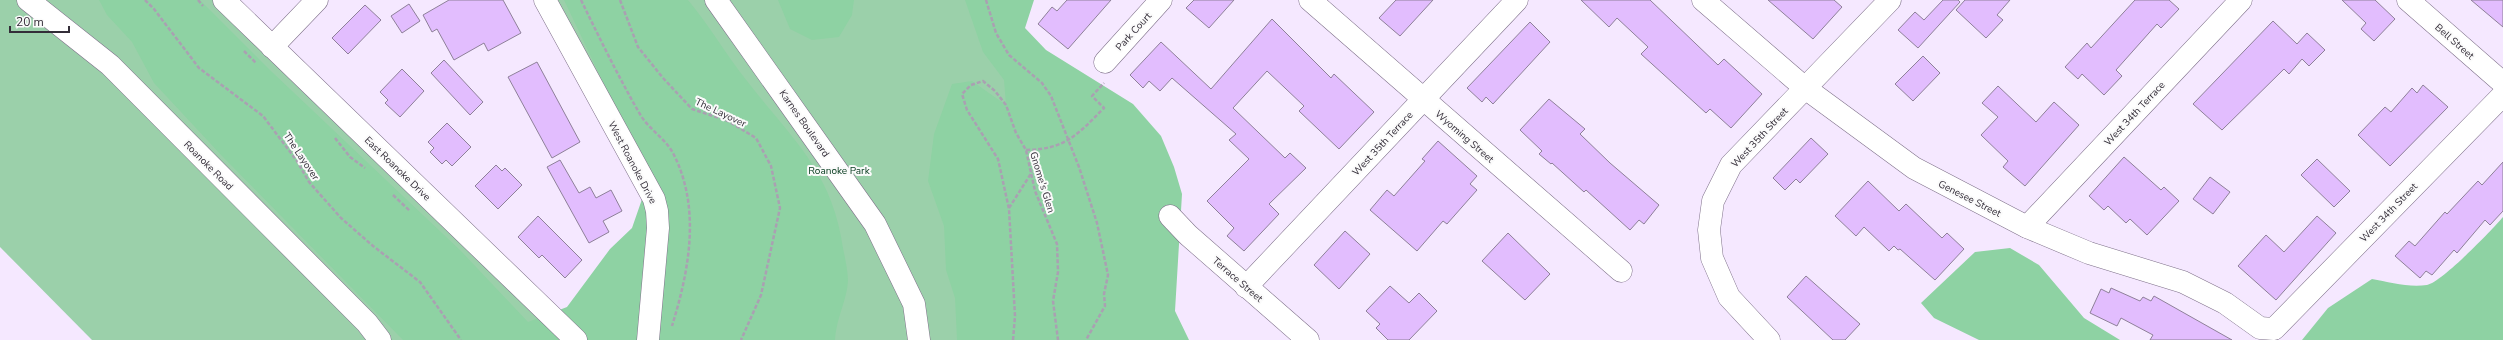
<svg xmlns="http://www.w3.org/2000/svg" width="2503" height="340" font-family="'Nunito Sans',sans-serif">
  <style>
    .green { fill: #9bd0aa }
    .forest { fill: #8ed2a3 }
    .building { fill: #e2bdfe; stroke: #8e8099 }
    .lines { fill: none; stroke-linecap: round; stroke-linejoin: round }
    .minor-casing { stroke: #7f718a; stroke-width: 23 }
    .tertiary-casing { stroke: #7f718a; stroke-width: 23 }
    .path { stroke: #aaa0b2; stroke-width: 2.5; stroke-dasharray: 4 2; stroke-linecap: butt }
    .minor { stroke: #fff; stroke-width: 22 }
    .tertiary { stroke: #fff; stroke-width: 22 }
    .labels { text-anchor: middle; stroke-width: 4; stroke-linejoin: round; paint-order: stroke }
    .street-label { font-size: 10px; fill: #332d38; stroke: #fbfbfb }
    .park-label { font-size: 10px; fill: #003719; stroke: #fbfbfb }
  </style>
  <rect width="100%" height="100%" fill="#f5e8ff"/>
  <g class="green">
    <polygon points="0,0 214,0 561,340 92,340 0,247"/>
    <polygon points="553,0 1004,0 1115,340 654,340 664,225"/>
  </g>
  <g class="forest">
    <path d="M99 0H200L271 71 461 251 528 322 567 307 610 249 632 228 649 179 564 0H688C710 26 726 55 747 81 792 139 832 171 843 248 845 258 848 271 848 281 847 300 836 319 835 340H403L222 156 154 83 132 42 107 15Z"/>
    <polygon points="778,0 854,0 852,15 839,37 812,40 790,29"/>
    <polygon points="965,0 1034,0 1025,28 1046,50 1133,104 1161,136 1174,167 1182,194 1175,311 1189,340 957,340 955,298 946,270 944,226 928,181 934,134 952,84 972,81 1006,105 1004,80 983,52"/>
    <path d="M2503 217V340H2302L2328 308 2372 279C2389 282 2409 288 2427 285 2442 282 2492 230 2503 217Z"/>
    <polygon points="2010,248 2039,265 2084,318 2120,340 1979,340 1934,318 1921,303 1975,252"/>
  </g>
  <g class="building">
    <polygon points="449,0 503,0 521,33 488,51 484,43 454,60 437,29 432,32 423,15"/>
    <polygon points="1067,0 1111,0 1068,49 1038,24 1052,7 1057,11"/>
    <polygon points="1194,0 1234,0 1209,28 1186,8"/>
    <polygon points="1396,0 1433,0 1400,36 1379,18"/>
    <polygon points="1581,0 1650,0 1718,65 1724,59 1762,94 1731,128 1710,109 1706,113 1641,54 1648,47 1617,18 1609,27"/>
    <polygon points="1768,0 1834,0 1842,7 1813,39"/>
    <polygon points="1943,0 1958,0 1960,2 1918,48 1898,30 1915,12 1924,20"/>
    <polygon points="1965,0 2010,0 1997,15 2003,20 1986,38 1956,10"/>
    <polygon points="2135,0 2169,0 2179,9 2161,28 2157,24 2116,70 2122,76 2104,95 2082,74 2078,79 2065,67 2087,43 2091,48"/>
    <polygon points="2342,0 2375,0 2395,19 2374,41 2361,29 2366,23"/>
    <polygon points="2471,0 2503,0 2503,27"/>
    <polygon points="409,4 420,21 402,33 391,16"/>
    <polygon points="365,5 381,20 348,54 332,38"/>
    <polygon points="1272,19 1331,78 1334,74 1374,112 1339,149 1299,111 1304,106 1267,71 1233,108 1285,158 1290,153 1306,168 1269,204 1279,214 1244,251 1227,236 1234,228 1207,201 1249,159 1229,140 1236,134 1172,78 1160,91 1149,81 1143,88 1130,75 1161,42 1211,89"/>
    <polygon points="2273,21 2297,44 2307,33 2325,50 2309,66 2302,59 2289,74 2284,69 2222,130 2193,104"/>
    <polygon points="1530,22 1550,42 1493,104 1486,97 1482,102 1467,88"/>
    <polygon points="1923,56 1940,73 1913,101 1895,84"/>
    <polygon points="444,60 483,102 470,115 431,73"/>
    <polygon points="537,62 580,142 552,158 508,77"/>
    <polygon points="402,69 424,91 400,117 385,103 388,100 380,92"/>
    <polygon points="2423,85 2448,107 2390,166 2358,135 2385,107 2391,112 2412,88 2417,93"/>
    <polygon points="1998,86 2036,122 2054,102 2079,125 2025,186 2003,167 2008,161 1981,135 1998,117 1982,103"/>
    <polygon points="1549,99 1585,129 1580,134 1610,163 1659,205 1644,224 1639,220 1630,230 1586,190 1584,192 1552,163 1551,164 1539,154 1542,151 1520,130"/>
    <polygon points="447,123 471,147 452,166 446,160 442,164 430,152 434,148 428,142"/>
    <polygon points="1811,138 1828,154 1800,183 1796,179 1785,190 1773,178"/>
    <polygon points="1438,141 1477,176 1470,184 1477,190 1447,224 1443,221 1417,251 1370,210 1387,190 1394,196 1425,161 1422,159"/>
    <polygon points="2124,157 2161,190 2164,187 2179,201 2147,235 2130,219 2126,223 2108,206 2104,210 2089,196"/>
    <polygon points="2317,159 2350,191 2334,207 2301,175"/>
    <polygon points="560,160 579,193 590,187 596,198 611,190 622,211 603,221 609,232 589,243 547,167"/>
    <polygon points="2503,162 2503,211 2490,225 2485,220 2457,253 2454,250 2432,275 2426,271 2420,278 2395,256 2409,241 2415,246 2445,212 2447,214 2478,181 2482,185"/>
    <polygon points="496,165 502,171 505,168 522,185 498,209 475,186"/>
    <polygon points="2210,177 2230,192 2213,214 2193,199"/>
    <polygon points="1868,181 1899,211 1906,204 1942,238 1947,233 1964,249 1935,280 1900,249 1898,250 1894,246 1889,251 1864,227 1856,236 1835,216"/>
    <polygon points="538,216 582,260 565,278 542,255 539,258 518,237"/>
    <polygon points="2317,216 2336,233 2276,300 2238,266 2266,235 2284,252"/>
    <polygon points="1345,231 1370,254 1339,289 1314,265"/>
    <polygon points="1508,233 1550,274 1525,300 1482,261"/>
    <polygon points="1806,276 1860,324 1845,340 1833,340 1787,297"/>
    <polygon points="1390,286 1409,303 1419,293 1437,311 1409,340 1388,340 1376,328 1380,324 1366,311"/>
    <polygon points="2111,288 2140,301 2143,297 2151,301 2154,296 2232,340 2150,340 2153,335 2121,318 2117,326 2090,313 2101,289 2109,293"/>
  </g>
  <g class="lines">
    <g class="minor-casing">
      <g id="minor">
        <polyline points="224,0 576,340"/>
        <polyline points="545,0 654,199 657,211 658,228 648,340"/>
        <polyline points="716,0 875,224 914,304 919,340"/>
        <polyline points="1310,0 1621,271"/>
        <polyline points="1703,0 1805,88 1914,168 2027,227 2089,253 2183,282 2225,303 2260,328 2274,329 2503,95"/>
        <polyline points="2408,0 2503,83"/>
        <polyline points="272,47 317,0"/>
        <polyline points="1105,62 1161,0"/>
        <polyline points="1170,216 1188,235 1308,340"/>
        <polyline points="2027,227 2241,0"/>
        <polyline points="1246,287 1517,0"/>
        <polyline points="1769,340 1729,297 1712,258 1709,230 1713,201 1731,165 1890,0"/>
      </g>
    </g>
    <g class="tertiary-casing">
      <polyline id="tertiary" points="28,0 110,65 367,323 380,340"/>
    </g>
    <g class="path">
      <polyline points="145,0 154,9 199,68 263,116 297,161 309,182 341,218 373,246 420,282 461,340"/>
      <polyline points="198,0 203,6"/>
      <path d="M581 0C600 39 619 78 641 116 650 130 667 140 674 155 701 209 689 271 672 326"/>
      <polyline points="620,0 638,47 663,78 692,109 728,121 756,138 771,166 780,208 761,295 741,340"/>
      <polyline points="986,0 996,33 1009,55 1042,83 1051,96 1079,167 1097,223 1108,275 1104,294 1105,306 1086,340"/>
      <polyline points="244,51 256,63"/>
      <polyline points="335,138 350,157 365,168"/>
      <path d="M1026 150C1066 149 1077 135 1104 108L1092 96 1104 83"/>
      <polyline points="393,195 410,211"/>
      <polyline points="1009,208 1032,172"/>
      <polyline points="1013,340 1015,316 1009,209 998,159 967,110 962,94 971,85 983,81 995,91 1006,105 1016,133 1026,150 1035,191 1057,244 1058,272 1053,301 1058,340"/>
    </g>
    <use href="#minor" class="minor"/>
    <use href="#tertiary" class="tertiary"/>
  </g>
  <g class="labels">
    <g class="street-label">
      <text transform="translate(1133 31) rotate(-48)" y="4">Park Court</text>
      <text transform="translate(2455 41) rotate(41)" y="4">Bell Street</text>
      <text transform="translate(721 112) rotate(25)" y="4">The Layover</text>
      <text transform="translate(2134 113) rotate(-47)" y="4">West 34th Terrace</text>
      <text transform="translate(805 123) rotate(55)" y="4">Karnes Boulevard</text>
      <text transform="translate(1465 136) rotate(41)" y="4">Wyoming Street</text>
      <text transform="translate(1759 137) rotate(-47)" y="4">West 35th Street</text>
      <text transform="translate(1382 143) rotate(-47)" y="4">West 35th Terrace</text>
      <text transform="translate(302 156) rotate(56)" y="4">The Layover</text>
      <text transform="translate(633 162) rotate(62)" y="4">West Roanoke Drive</text>
      <text transform="translate(209 165) rotate(45)" y="4">Roanoke Road</text>
      <text transform="translate(398 168) rotate(44)" y="4">East Roanoke Drive</text>
      <text transform="translate(1043 182) rotate(73)" y="4">Gnome's Glen</text>
      <text transform="translate(1970 198) rotate(27)" y="4">Genesee Street</text>
      <text transform="translate(2388 212) rotate(-46)" y="4">West 34th Street</text>
      <text transform="translate(1238 279) rotate(41)" y="4">Terrace Street</text>
    </g>
    <g class="park-label">
      <text x="839" y="174">Roanoke Park</text>
    </g>
  </g>
  <path d="M10 26v6h59v-6" fill="none" stroke="#332d38" stroke-width="2"/>
  <text x="16" y="26" font-size="12" fill="#332d38" stroke="#fbfbfb" stroke-width="3" paint-order="stroke">20 m</text>
</svg>
